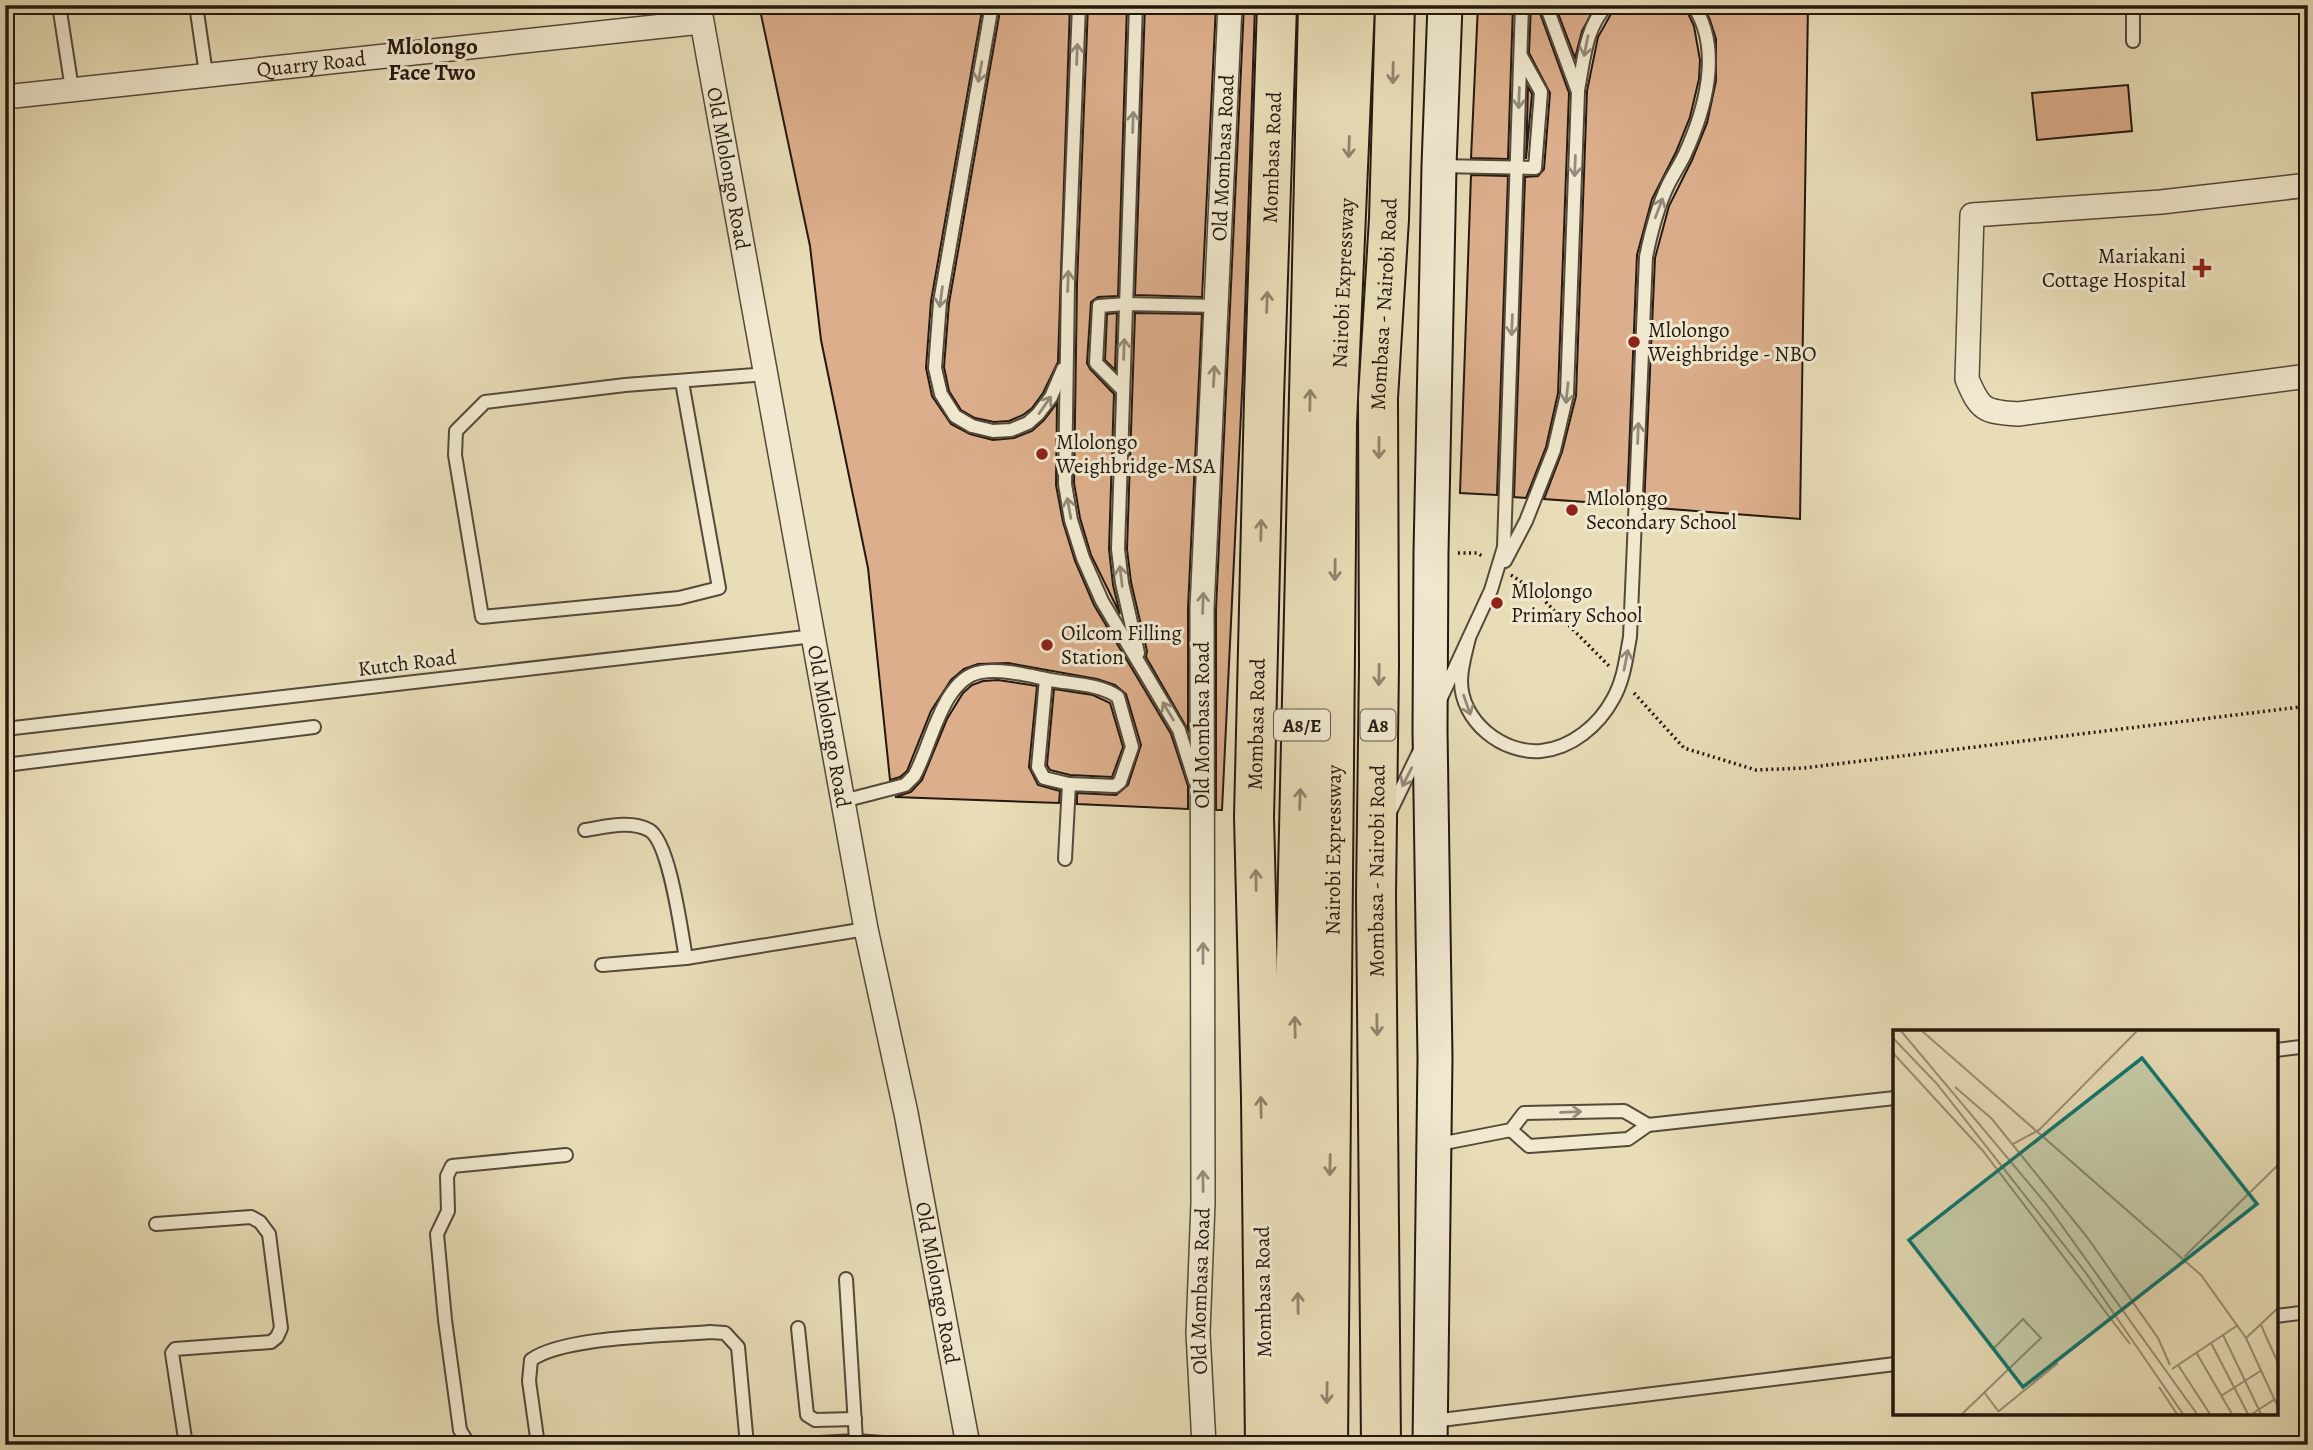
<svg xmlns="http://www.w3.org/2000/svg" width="2313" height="1450" font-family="Alegreya,serif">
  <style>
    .building { fill: #dcae8b; stroke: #241811; stroke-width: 2 }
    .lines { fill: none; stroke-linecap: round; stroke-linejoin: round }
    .lane-casing { stroke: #55493a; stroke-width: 16 }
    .street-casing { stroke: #55493a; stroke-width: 26 }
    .secondary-casing { stroke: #241811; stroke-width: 37 }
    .highway-casing { stroke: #241811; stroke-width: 42 }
    .path { stroke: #241811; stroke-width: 3.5; stroke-dasharray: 2 3.5; stroke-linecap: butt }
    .lane { stroke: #f0e9d0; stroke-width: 12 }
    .street { stroke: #f0e9d0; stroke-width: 23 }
    .secondary { stroke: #f0e9d0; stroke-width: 33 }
    .highway { stroke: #e8ddb7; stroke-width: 38 }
    .oneway { stroke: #948b7a }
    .oneway2 { stroke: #90846c }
    .poi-dot { fill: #8f2418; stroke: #f0e9d0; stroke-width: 2.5 }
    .labels { text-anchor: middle; stroke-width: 6; stroke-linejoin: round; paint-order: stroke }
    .shield { fill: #f0e9d0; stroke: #61574a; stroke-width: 2 }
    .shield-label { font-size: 19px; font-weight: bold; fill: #241811 }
    .street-label { font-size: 21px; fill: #241811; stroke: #f0e9d0 }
    .poi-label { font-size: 21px; fill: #241811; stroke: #f0e9d0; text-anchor: start }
    .neighbourhood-label { font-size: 23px; font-weight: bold; fill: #241811; stroke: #f0e9d0 }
    .inset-road { fill: none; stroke: #9a8e75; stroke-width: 2 }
    .view { fill: #0f766e; fill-opacity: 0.15; stroke: #0f766e; stroke-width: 3.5 }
    .inset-edge { fill: none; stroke: #241811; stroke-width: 3.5 }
  </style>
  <rect width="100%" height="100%" fill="#e8ddb7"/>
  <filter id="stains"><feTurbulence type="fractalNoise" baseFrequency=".00286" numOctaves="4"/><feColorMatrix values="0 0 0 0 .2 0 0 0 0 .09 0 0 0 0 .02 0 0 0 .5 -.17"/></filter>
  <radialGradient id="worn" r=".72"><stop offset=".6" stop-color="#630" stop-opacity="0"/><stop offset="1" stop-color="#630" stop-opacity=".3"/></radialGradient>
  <g class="building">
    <polygon points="759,5 983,5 931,301 926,368 932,396 951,424 970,434 993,440 1014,438 1032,431 1044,420 1057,403 1056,485 1063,522 1075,561 1094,605 1171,734 1188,786 1188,809 1077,804 1077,793 1116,795 1128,785 1141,745 1126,694 1115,685 1097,679 1008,663 978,664 964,669 951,680 931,711 907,771 900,777 890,780 868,568 821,340 810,246"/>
    <polygon points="1001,5 1070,5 1058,362 1043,393 1032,408 1023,415 1009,421 994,422 975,418 961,410 949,391 944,367 949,303"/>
    <polygon points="1088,5 1127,5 1118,296 1098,297 1091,302 1087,363 1090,369 1114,394 1109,549 1113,585 1120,614 1091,555 1080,518 1074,483 1077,284"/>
    <polygon points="1145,5 1216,5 1202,297 1135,295"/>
    <polygon points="1244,5 1255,5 1243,372 1222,810 1216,810 1216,609"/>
    <polygon points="1478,5 1513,5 1508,159 1471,158"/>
    <polygon points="1531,5 1537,5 1569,93 1558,393 1546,447 1526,498 1514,497 1525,177 1538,176 1544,169 1550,93 1529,53"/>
    <polygon points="1555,5 1596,5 1582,31 1575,58"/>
    <polygon points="1616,5 1684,5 1694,26 1700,60 1699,79 1690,117 1676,152 1652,199 1637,255 1627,505 1544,499 1562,452 1576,396 1587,91 1598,37"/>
    <polygon points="1703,5 1808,5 1800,519 1644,507 1655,258 1669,206 1692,160 1707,123 1716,81 1716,39 1710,20"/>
    <polygon points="2128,85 2132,131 2037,140 2032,93"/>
    <polygon points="1528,87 1532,94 1526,159"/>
    <polygon points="1471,175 1508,176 1497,495 1460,493"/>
    <polygon points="1117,313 1115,370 1105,360 1107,314"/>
    <polygon points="1135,313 1202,314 1188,608 1188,730 1146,657 1147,651 1131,582 1127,549"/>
    <polygon points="998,680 1037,686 1029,767 1038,785 1060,791 1059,803 895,797 911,792 922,780 947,719 963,693 972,685 983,681"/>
    <polygon points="1054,689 1093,695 1110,703 1123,747 1112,777 1070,775 1050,770 1047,765"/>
  </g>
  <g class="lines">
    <g class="lane-casing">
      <g id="lane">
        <polyline points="59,5 72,89"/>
        <polyline points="196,5 206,74"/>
        <polyline points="992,5 940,302 935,368 941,394 955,416 972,426 993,431 1011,430 1028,423 1038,414 1051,397 1063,369"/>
        <polyline points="1079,5 1068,284 1065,484 1071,520 1083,558 1102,601 1179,730 1195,781"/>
        <polyline points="1136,5 1118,549 1122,583 1138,653"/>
        <polyline points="2133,5 2133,41"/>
        <path d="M1578 90C1584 60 1585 28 1607 5"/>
        <polyline points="1439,166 1535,168 1541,92 1521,56"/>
        <polyline points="682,382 719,588 679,598 482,617 455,455 456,431 485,402 625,385 767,374"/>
        <polyline points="1123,390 1096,363 1099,306 1126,304 1217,306"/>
        <polyline points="1505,561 1526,521 1554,450 1567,394 1578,92 1546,5"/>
        <path d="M1469 638C1466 651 1461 667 1461 681 1461 721 1502 754 1541 751 1572 748 1599 725 1613 699 1624 680 1626 658 1630 637L1646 257C1651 232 1657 208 1668 185 1673 175 1679 166 1684 156 1705 111 1723 49 1693 5"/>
        <polyline points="1046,679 1038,767 1044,778 1069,784"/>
        <polyline points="1441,698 1491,590 1504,547 1522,5"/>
        <polyline points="5,729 814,636"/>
        <polyline points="5,765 314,727"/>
        <path d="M843 801 905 785 914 776C931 747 942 678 981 672 1002 668 1030 676 1051 680 1071 684 1101 684 1118 697L1132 747 1120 782 1115 786 1069 784 1065 859"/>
        <polyline points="1391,810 1421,748"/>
        <path d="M585 830C605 827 630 820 649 830 670 842 681 932 686 958"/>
        <polyline points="602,965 686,958 866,929"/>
        <polyline points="2276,1050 2308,1046"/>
        <polyline points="1511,1130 1529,1146 1628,1139 1648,1125 1895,1098"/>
        <polyline points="1434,1145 1511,1130 1524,1113 1624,1111 1648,1125"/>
        <polyline points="156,1224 251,1217 260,1222 269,1234 281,1328 277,1337 271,1342 175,1349 172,1353 186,1445"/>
        <polyline points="846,1279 856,1441"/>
        <polyline points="2276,1316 2308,1312"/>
        <polyline points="798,1328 807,1415 815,1420 855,1419"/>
        <polyline points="1433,1421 1895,1364"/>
        <polyline points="469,1445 460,1430 445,1320 437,1234 448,1211 447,1176 452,1166 566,1155"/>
        <path d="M538 1445 529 1381 531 1360C564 1336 667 1336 710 1332L725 1333 738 1347 747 1445"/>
        <polyline points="782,1445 856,1441 911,1445"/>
      </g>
    </g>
    <g class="street-casing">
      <g id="street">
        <path id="s1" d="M699 5 866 929 906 1113 968 1445"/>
        <path id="s2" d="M5 97 701 22"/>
        <path d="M2308 185 2161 202 1972 215 1967 379C1980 410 1984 412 2018 414L2308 376"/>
        <path id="s3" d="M1204 1445 1198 1333 1203 1203 1202 609 1230 5"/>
      </g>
    </g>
    <g class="secondary-casing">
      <polyline id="secondary" points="1430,1445 1435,1058 1430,730 1431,553 1439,166 1445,5"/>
    </g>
    <g class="highway-casing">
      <g id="highway">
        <path id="s4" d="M1265 1445 1261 1098 1254 817 1264 398 1277 5"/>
        <polyline points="1300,1445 1295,1004 1318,5"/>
        <path id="s5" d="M1328 1445 1337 423 1355 5"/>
        <path id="s6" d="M1381 1445 1376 896 1379 665 1378 398 1389 219 1395 5"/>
      </g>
    </g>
    <g class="path">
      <polyline points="1458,553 1477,553 1484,557"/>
      <polyline points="1511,575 1535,591 1610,667"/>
      <polyline points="1634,693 1684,748 1756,770 1804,768 2308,706"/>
    </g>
    <use href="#lane" class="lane"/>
    <use href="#street" class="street"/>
    <use href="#secondary" class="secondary"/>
    <use href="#highway" class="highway"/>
  </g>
  <defs><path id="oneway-shaft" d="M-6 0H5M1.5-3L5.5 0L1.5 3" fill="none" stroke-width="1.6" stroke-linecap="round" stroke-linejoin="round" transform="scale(1.75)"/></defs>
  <g class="oneway">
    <use href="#oneway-shaft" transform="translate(1586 46) rotate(101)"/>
    <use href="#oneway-shaft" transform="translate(1077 54) rotate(-88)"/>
    <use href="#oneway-shaft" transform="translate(980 72) rotate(100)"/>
    <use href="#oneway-shaft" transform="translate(1519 98) rotate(92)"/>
    <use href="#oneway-shaft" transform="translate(1133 122) rotate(-88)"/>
    <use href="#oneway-shaft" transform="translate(1575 166) rotate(92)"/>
    <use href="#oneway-shaft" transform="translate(1659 208) rotate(-69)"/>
    <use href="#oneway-shaft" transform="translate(1068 281) rotate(-88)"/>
    <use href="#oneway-shaft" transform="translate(941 297) rotate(98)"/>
    <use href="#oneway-shaft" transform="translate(1512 325) rotate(92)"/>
    <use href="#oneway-shaft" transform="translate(1124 349) rotate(-88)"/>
    <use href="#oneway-shaft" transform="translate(1214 376) rotate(-87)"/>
    <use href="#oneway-shaft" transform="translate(1567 393) rotate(96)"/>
    <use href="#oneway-shaft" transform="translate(1045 405) rotate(-55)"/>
    <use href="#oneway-shaft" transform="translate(1638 433) rotate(-88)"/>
    <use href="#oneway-shaft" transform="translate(1069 508) rotate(-100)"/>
    <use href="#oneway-shaft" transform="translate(1121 576) rotate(-97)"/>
    <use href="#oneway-shaft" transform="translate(1203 603) rotate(-88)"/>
    <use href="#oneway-shaft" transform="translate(1626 660) rotate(-79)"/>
    <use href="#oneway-shaft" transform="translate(1467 705) rotate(71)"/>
    <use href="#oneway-shaft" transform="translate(1168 711) rotate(-121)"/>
    <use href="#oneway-shaft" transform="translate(1407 777) rotate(117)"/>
    <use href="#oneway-shaft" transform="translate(1203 953) rotate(-90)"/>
    <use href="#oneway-shaft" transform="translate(1571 1112) rotate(-2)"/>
    <use href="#oneway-shaft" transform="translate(1203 1181) rotate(-91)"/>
  </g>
  <g class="oneway2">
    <use href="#oneway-shaft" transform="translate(1393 73) rotate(91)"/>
    <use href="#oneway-shaft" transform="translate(1349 147) rotate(92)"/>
    <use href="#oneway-shaft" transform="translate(1267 302) rotate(-88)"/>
    <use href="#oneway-shaft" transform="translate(1310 400) rotate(-89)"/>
    <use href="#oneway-shaft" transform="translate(1379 448) rotate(90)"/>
    <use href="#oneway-shaft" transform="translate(1261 530) rotate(-89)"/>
    <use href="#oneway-shaft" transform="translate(1335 570) rotate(91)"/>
    <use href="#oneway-shaft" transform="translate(1379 675) rotate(91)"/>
    <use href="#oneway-shaft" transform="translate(1300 799) rotate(-88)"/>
    <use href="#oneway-shaft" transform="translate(1256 880) rotate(-91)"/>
    <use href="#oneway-shaft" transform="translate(1377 1025) rotate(89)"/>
    <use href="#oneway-shaft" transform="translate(1295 1027) rotate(-91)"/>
    <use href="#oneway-shaft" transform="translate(1261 1107) rotate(-91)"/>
    <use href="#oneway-shaft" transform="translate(1330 1165) rotate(91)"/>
    <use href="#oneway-shaft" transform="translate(1298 1303) rotate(-91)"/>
    <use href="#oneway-shaft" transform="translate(1327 1393) rotate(91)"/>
  </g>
  <g class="poi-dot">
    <path d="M2198.5 257.5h7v7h7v7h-7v7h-7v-7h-7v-7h7z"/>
    <circle cx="1634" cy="342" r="7"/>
    <circle cx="1042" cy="454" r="7"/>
    <circle cx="1572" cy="510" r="7"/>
    <circle cx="1497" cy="603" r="7"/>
    <circle cx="1047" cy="645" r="7"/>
  </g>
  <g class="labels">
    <g class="shield">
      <rect x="1274" y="709.5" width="56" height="31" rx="5"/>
      <rect x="1360.5" y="709.5" width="35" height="31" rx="5"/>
    </g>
    <g class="shield-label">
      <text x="1302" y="732">A8/E</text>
      <text x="1378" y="732">A8</text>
    </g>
    <g class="street-label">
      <text dy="7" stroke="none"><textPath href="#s2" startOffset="308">Quarry Road</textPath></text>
      <text dy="7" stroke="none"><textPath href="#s3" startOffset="1288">Old Mombasa Road</textPath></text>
      <text dy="7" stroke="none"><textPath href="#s4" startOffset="1288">Mombasa Road</textPath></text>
      <text dy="7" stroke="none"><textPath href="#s1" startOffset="166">Old Mlolongo Road</textPath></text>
      <text dy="7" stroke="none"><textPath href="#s5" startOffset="1162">Nairobi Expressway</textPath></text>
      <text dy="7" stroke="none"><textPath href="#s6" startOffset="1141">Mombasa - Nairobi Road</textPath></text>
      <text transform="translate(407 663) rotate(-7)" y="7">Kutch Road</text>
      <text transform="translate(1202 725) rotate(-90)" y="7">Old Mombasa Road</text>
      <text dy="7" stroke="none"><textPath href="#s4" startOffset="721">Mombasa Road</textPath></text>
      <text dy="7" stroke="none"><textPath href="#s1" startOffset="733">Old Mlolongo Road</textPath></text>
      <text dy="7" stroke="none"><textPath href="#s5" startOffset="595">Nairobi Expressway</textPath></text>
      <text dy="7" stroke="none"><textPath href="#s6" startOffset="574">Mombasa - Nairobi Road</textPath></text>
      <text dy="7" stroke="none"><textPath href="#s1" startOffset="1300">Old Mlolongo Road</textPath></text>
      <text dy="7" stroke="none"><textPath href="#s3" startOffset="154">Old Mombasa Road</textPath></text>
      <text transform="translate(1263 1292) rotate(-91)" y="7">Mombasa Road</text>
    </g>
    <g class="poi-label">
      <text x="2186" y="263" text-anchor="end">Mariakani<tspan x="2186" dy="24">Cottage Hospital</tspan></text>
      <text x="1648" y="337">Mlolongo<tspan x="1648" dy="24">Weighbridge - NBO</tspan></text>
      <text x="1056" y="449">Mlolongo<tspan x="1056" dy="24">Weighbridge-MSA</tspan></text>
      <text x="1586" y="505">Mlolongo<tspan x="1586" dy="24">Secondary School</tspan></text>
      <text x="1511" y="598">Mlolongo<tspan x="1511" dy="24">Primary School</tspan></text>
      <text x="1061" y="640">Oilcom Filling<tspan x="1061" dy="24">Station</tspan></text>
    </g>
    <g class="neighbourhood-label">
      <text x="432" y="54">Mlolongo<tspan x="432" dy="26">Face Two</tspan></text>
    </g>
  </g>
  <g transform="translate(1893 1030)">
    <rect width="385" height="385" fill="#e8ddb7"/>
    <path class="inset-road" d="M8 1 154 175 304 384M29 1 308 245 353 308 385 377M0 8 44 54 193 243 290 384M0 23 90 121 237 314M62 57 99 89 194 207 265 308 277 335M120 114 146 100 244 1M291 227 385 135M368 295 385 333M330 305 368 384M353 308 385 278M318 313 355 384M303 322 339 384M285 335 317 384M279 339 345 295M266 357 284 384M91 362 106 382M328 366 369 340M106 381 165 333M69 384 148 308 130 289 99 320M359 384 382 369"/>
    <path class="view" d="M249 28 364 174 130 357 16 210Z"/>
    <rect width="385" height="385" class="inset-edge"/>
  </g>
  <rect width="2313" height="1450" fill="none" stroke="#e8ddb7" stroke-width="28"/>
  <rect x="7" y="7" width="2299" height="1436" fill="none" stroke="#241811" stroke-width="3.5"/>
  <rect x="14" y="14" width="2285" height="1422" fill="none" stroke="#241811" stroke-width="2"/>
  <rect width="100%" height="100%" filter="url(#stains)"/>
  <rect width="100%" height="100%" fill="url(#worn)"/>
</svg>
